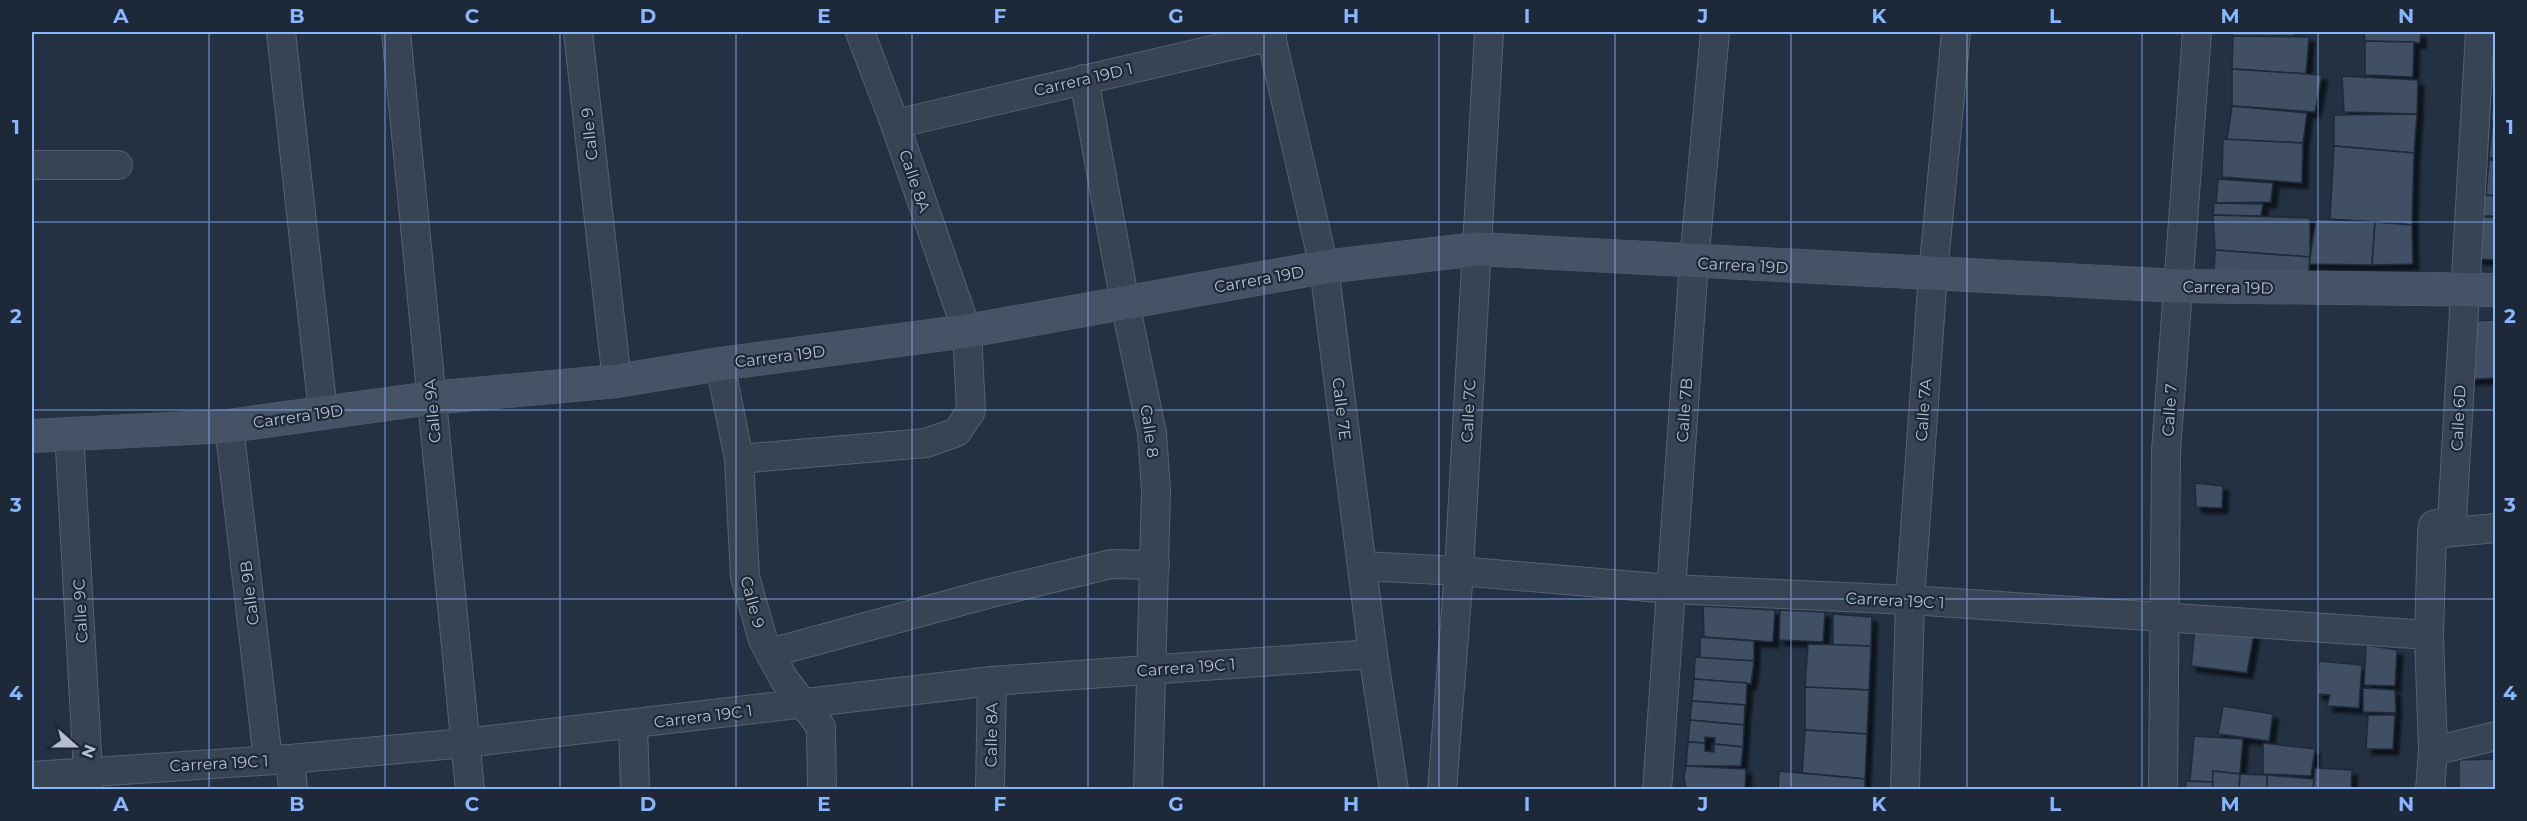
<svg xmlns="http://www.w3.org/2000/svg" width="2527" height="821" font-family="Montserrat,sans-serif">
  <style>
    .building { fill: #3f4f63; stroke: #1f2a3a; stroke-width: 1.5; filter: url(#shadow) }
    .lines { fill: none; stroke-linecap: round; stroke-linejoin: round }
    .street-casing { stroke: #566170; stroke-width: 30 }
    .secondary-casing { stroke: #566170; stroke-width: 34 }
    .street { stroke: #384353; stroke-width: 28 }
    .secondary { stroke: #465266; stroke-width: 33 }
    .grid { fill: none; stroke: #88b6ff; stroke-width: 1.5; stroke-opacity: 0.55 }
    .labels { text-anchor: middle; stroke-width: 4.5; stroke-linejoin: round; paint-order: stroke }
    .street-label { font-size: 16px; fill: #b5becd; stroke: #1d2838 }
    .neatline { fill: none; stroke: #88b6ff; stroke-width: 2 }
    .grid-label { font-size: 20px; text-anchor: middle; font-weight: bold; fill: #88b6ff }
  </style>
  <defs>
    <filter id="shadow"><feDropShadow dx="5.5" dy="5.5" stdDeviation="1.5" flood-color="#0009"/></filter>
  </defs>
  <rect width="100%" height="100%" fill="#233143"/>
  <g class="building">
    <rect x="2233" y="32" width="61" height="4"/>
    <polygon points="2364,32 2421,32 2420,43 2365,41"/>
    <polygon points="2233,36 2309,37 2306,74 2232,69"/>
    <polygon points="2365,41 2414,42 2413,77 2365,75"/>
    <polygon points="2232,69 2322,75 2315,112 2232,106"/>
    <polygon points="2342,76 2418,80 2417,114 2344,112"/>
    <polygon points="2494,85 2496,86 2496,122 2491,121"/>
    <polygon points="2232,106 2307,113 2303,143 2227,140"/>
    <polygon points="2417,114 2414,153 2334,146 2334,115"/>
    <polygon points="2492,124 2496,124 2496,158 2489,158"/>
    <polygon points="2223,139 2303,143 2302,183 2222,177"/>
    <polygon points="2334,146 2414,153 2412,225 2330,219"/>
    <polygon points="2489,160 2496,160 2496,196 2486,195"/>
    <polygon points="2218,179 2273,183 2271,202 2216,203"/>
    <polygon points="2484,195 2496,196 2496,216 2481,216"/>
    <polygon points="2214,203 2263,204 2261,216 2213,215"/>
    <polygon points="2213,215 2310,218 2310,257 2215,250"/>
    <polygon points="2476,217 2496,217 2496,260 2476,259"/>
    <polygon points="2316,219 2375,222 2372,265 2309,264"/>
    <polygon points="2375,222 2412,225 2413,264 2372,265"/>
    <polygon points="2215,250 2310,257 2308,276 2214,274"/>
    <polygon points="2496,320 2496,378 2463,380 2471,321"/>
    <polygon points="2195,483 2223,486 2222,508 2196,507"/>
    <polygon points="1703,606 1775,610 1773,642 1704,637"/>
    <polygon points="1780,610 1825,612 1823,642 1779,640"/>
    <polygon points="1833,614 1872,617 1871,646 1833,645"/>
    <polygon points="2195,628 2254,634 2247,673 2191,666"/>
    <polygon points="1700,637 1754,641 1754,661 1700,658"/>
    <polygon points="1808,644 1871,646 1869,690 1805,687"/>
    <polygon points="2366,645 2397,650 2395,686 2364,685"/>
    <polygon points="1695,657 1754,661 1751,684 1694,679"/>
    <polygon points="2319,661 2362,665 2359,708 2327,706 2330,695 2317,694"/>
    <polygon points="1694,679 1747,683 1746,705 1692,701"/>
    <polygon points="1805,687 1869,690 1867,734 1805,730"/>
    <polygon points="2363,688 2395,690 2396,713 2363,712"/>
    <polygon points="1692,701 1745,705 1744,725 1690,720"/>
    <polygon points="2223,706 2273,714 2269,741 2218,734"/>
    <polygon points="2368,715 2395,715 2393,749 2366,749"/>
    <polygon points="1690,720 1744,725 1743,747 1714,744 1715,738 1705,737 1705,743 1688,742"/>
    <polygon points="1805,730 1867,734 1865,779 1802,773"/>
    <polygon points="2194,736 2243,739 2240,774 2213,771 2213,782 2190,781"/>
    <polygon points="1688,742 1705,743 1705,751 1714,752 1714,744 1743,747 1741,766 1686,766"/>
    <polygon points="2263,743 2315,749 2311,776 2263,774"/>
    <polygon points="2496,759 2496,790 2459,790 2459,760"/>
    <polygon points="1686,766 1746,769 1745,790 1686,790 1684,778"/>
    <polygon points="2315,768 2352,770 2351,790 2313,790"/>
    <polygon points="1779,771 1865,779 1865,790 1778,790"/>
    <polygon points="2213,771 2240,774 2239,790 2212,790"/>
    <polygon points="2240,774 2267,775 2267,790 2239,790"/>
    <polygon points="2267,775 2314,779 2313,790 2267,790"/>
    <polygon points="2186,781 2213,782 2212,790 2185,790"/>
  </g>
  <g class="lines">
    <g class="street-casing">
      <g id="street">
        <polyline points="281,32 323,412"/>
        <polyline points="396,32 470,790"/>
        <polyline points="578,32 617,381"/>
        <polyline points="1270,32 1324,267 1373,654 1394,790"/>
        <polyline points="1084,79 1125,303 1152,433 1156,491 1148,790"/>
        <polyline points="895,124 1272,36"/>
        <polyline points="32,165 118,165"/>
        <polyline points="720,364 739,459 745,577 763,640 784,679 821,727 822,790"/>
        <polyline points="229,426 268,760"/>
        <polyline points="69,432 89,789"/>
        <polyline points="739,459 926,443 957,432 971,411 967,331 895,124 860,32"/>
        <polyline points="2432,534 2496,528"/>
        <polyline points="1362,566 1459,571 1671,589 1910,600 2429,635"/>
        <polyline points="770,653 991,593 1111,564 1155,565"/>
        <polyline points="633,724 635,790"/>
        <polyline points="2433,751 2496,736"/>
        <polyline points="290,759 293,790"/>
        <polyline points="32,776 290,759 465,743 992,681 1373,654"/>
        <polyline points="990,790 992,681"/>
        <polyline points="1442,790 1459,571 1489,32"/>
        <polyline points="1657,790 1694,262 1715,32"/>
        <polyline points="1905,790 1910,600 1933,274 1956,32"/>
        <polyline points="2163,790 2166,451 2197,32"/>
        <polyline points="2430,790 2433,751 2429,635 2432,534 2433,525 2452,521 2480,32"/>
      </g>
    </g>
    <g class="secondary-casing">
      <polyline id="secondary" points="32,436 229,426 431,398 617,381 720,364 967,331 1324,267 1477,249 2178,286 2496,290"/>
    </g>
    <use href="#street" class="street"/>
    <use href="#secondary" class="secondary"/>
  </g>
  <path class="grid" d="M209 32V790M385 32V790M560 32V790M736 32V790M912 32V790M1088 32V790M1264 32V790M1439 32V790M1615 32V790M1791 32V790M1967 32V790M2142 32V790M2318 32V790M32 222H2496M32 410H2496M32 599H2496"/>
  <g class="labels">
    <g class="street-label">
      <text transform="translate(1083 79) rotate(-13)" y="6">Carrera 19D 1</text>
      <text transform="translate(589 134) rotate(-96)" y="6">Calle 9</text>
      <text transform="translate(915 181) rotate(71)" y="6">Calle 8A</text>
      <text transform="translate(1743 265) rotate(3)" y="6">Carrera 19D</text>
      <text transform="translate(1259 279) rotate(-10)" y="6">Carrera 19D</text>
      <text transform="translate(2228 287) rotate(1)" y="6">Carrera 19D</text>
      <text transform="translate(780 356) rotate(-7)" y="6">Carrera 19D</text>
      <text transform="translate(1342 409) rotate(83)" y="6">Calle 7E</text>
      <text transform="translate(1684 410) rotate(-86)" y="6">Calle 7B</text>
      <text transform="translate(1923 410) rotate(-86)" y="6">Calle 7A</text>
      <text transform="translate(2169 410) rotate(-86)" y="6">Calle 7</text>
      <text transform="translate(432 411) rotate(-95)" y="6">Calle 9A</text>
      <text transform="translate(1468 411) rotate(-87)" y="6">Calle 7C</text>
      <text transform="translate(298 416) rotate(-8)" y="6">Carrera 19D</text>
      <text transform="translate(2458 418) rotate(-87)" y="6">Calle 6D</text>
      <text transform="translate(1150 431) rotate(82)" y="6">Calle 8</text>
      <text transform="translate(249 593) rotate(-97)" y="6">Calle 9B</text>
      <text transform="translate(1895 600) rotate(3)" y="6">Carrera 19C 1</text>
      <text transform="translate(753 602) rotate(75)" y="6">Calle 9</text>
      <text transform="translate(80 611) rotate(-93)" y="6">Calle 9C</text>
      <text transform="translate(1186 667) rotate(-4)" y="6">Carrera 19C 1</text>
      <text transform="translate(703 716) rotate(-7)" y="6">Carrera 19C 1</text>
      <text transform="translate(991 735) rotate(-89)" y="6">Calle 8A</text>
      <text transform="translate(219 763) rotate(-3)" y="6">Carrera 19C 1</text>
    </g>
  </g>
  <rect width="2527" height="821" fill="none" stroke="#1d2838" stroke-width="66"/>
  <g transform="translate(75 746) rotate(111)" stroke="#1d2838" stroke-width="4.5" paint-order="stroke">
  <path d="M0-4.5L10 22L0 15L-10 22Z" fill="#b5becd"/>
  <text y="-9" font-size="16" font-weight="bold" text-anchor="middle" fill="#b5becd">N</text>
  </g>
  <rect x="33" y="33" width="2461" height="755" class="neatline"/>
  <g class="grid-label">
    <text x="121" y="23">A</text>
    <text x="297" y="23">B</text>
    <text x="472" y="23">C</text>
    <text x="648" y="23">D</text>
    <text x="824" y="23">E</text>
    <text x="1000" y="23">F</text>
    <text x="1176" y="23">G</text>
    <text x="1351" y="23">H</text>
    <text x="1527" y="23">I</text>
    <text x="1703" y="23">J</text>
    <text x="1879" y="23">K</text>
    <text x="2055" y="23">L</text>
    <text x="2230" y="23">M</text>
    <text x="2406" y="23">N</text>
    <text x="16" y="134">1</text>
    <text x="2510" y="134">1</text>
    <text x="16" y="323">2</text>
    <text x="2510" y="323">2</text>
    <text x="16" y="512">3</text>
    <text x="2510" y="512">3</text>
    <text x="16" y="700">4</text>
    <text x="2510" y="700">4</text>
    <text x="121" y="811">A</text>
    <text x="297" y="811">B</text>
    <text x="472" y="811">C</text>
    <text x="648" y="811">D</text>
    <text x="824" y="811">E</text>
    <text x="1000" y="811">F</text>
    <text x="1176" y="811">G</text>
    <text x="1351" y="811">H</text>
    <text x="1527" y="811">I</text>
    <text x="1703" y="811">J</text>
    <text x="1879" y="811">K</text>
    <text x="2055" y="811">L</text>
    <text x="2230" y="811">M</text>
    <text x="2406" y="811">N</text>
  </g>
</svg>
